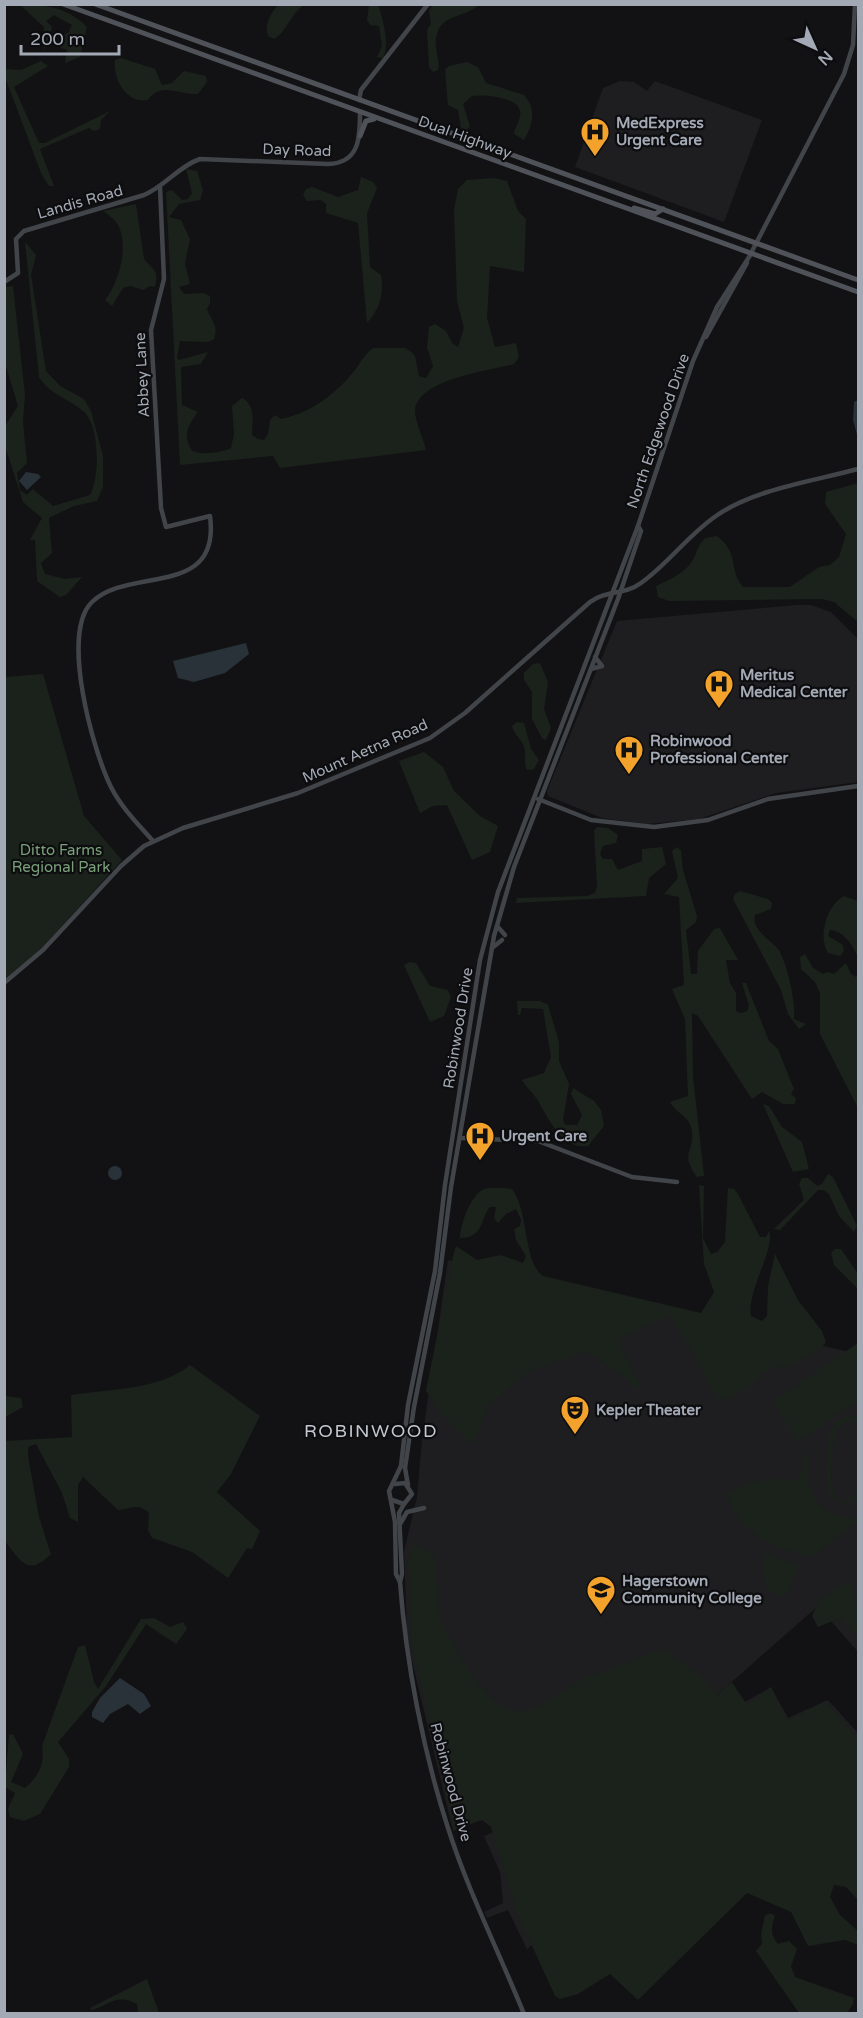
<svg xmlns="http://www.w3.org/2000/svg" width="863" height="2018" font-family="'Varela Round',sans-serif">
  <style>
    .built { fill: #1e1e21 }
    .green { fill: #1a221b }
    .water { fill: #283238 }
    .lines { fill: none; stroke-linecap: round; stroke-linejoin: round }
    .secondary { stroke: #414449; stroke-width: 4.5 }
    .primary { stroke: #4f5258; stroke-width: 5 }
    .labels { text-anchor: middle; stroke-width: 4.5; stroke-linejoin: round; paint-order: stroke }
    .poi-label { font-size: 15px; font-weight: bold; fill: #a3aab5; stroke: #0d0d0f; text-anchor: start }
    .street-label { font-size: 15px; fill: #a3aab5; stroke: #0d0d0f }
    .park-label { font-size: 15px; fill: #7aa07a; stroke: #0d0d0f }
    .quarter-label { font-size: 18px; letter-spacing: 1.5px; fill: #c4c9d1; stroke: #0d0d0f }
  </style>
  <rect width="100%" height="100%" fill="#121214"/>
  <g class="built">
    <polygon points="620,81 634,82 647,91 655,81 762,120 724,222 575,167 603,88"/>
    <polygon points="797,605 811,605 831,612 858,639 858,782 776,793 699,819 647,824 602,818 548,796 547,791 617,621"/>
    <polygon points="448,1260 858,1354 858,1652 818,1606 717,1695 723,1715 771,1687 788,1718 828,1700 858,1733 858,1899 836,1876 787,1853 571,1913 527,1949 508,1910 487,1918 484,1912 503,1903 500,1872 484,1836 501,1829 490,1814 453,1831 411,1657 407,1633 404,1551 417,1497 422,1440"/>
  </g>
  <g class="green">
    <path d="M433 4 478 5C464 19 440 13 436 38 434 50 441 62 438 70L433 72 429 67 427 30 431 24 429 11Z"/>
    <path d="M20 5C44 4 69 8 87 27L80 57 65 63 67 50 61 48 58 43 60 37 69 32 72 25 54 15 46 21 52 27 44 51V27Z"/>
    <path d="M278 5H304C291 13 287 32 274 39L268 36C264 24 271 13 278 5Z"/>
    <path d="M369 5H378C383 18 390 46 383 58L377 57 382 46 379 26 370 25 367 20Z"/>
    <path d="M121 58 155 69 162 85 172 83 184 71 206 76 207 82 198 94C179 95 161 81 148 100 126 104 113 79 115 60Z"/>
    <polygon points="41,61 48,66 14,87 39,143 45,143 110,111 101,120 100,129 94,131 89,128 40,149 54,186 49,186 41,173 5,77 5,69 21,70"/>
    <path d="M467 62 478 67 486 83 524 95C537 110 533 124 524 140L514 134C515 126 522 118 520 111 518 97 483 94 472 96L463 104 470 126 466 131 461 128 458 110 448 105 445 70 449 66Z"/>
    <path d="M186 169 197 171 203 190 200 200 179 204 169 217 181 220 190 239 185 264 190 284 179 287 184 294 203 293 210 296V303L207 309C211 321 219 324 214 339L208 342 180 341 177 358 179 360 208 352 201 364 181 367 182 405 198 412C187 427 183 435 192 451 202 455 221 453 231 448L234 434 232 406 242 398C256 405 252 421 252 435L258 439 264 440 268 434 270 420 275 415 281 419C311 413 337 393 355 370 361 362 365 354 373 348H405L410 351 415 356 419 376 426 378 433 366 427 347 429 327 435 324 446 331 452 343 458 347 464 328 457 301 454 210 458 189 467 180 494 178 507 181 518 211 526 219 524 272 490 266 487 318 495 347 516 343 519 357 514 364C487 371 419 379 415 410 414 418 424 440 426 450L280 468 273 456 180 465 166 192 172 190 182 200 188 199 192 193Z"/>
    <path d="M361 177 373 182 377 188 367 213 370 267 381 275C384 295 380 308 367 323L358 223 326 213V204L321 200 307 201 303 195 306 189 312 187 338 197 358 190Z"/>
    <path d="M136 204 144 259C153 271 159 268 155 287L150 286 143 290 130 286 123 288 112 306 105 300C119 282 130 245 117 223 113 218 107 214 103 211Z"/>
    <path d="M25 242 36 255 31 275 46 371 60 386 84 399 91 411 103 456V487L97 501 74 506 49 518 52 553 41 563 45 574 65 579 82 577 66 595 60 597 37 581 35 540H30L42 518 23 502 5 446V426L18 406 5 363V287L13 286 25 395 23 422 27 463 17 473 20 490 27 495 33 489 53 506 90 495C100 478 100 424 83 411 69 399 49 394 39 377Z"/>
    <path d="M858 483V622L834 602 822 599 669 601 658 597 656 586C670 579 684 574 693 560 697 552 698 545 705 538L717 536C741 555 727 567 743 587H790L819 567 830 565 839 557 846 534 825 504 826 492Z"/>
    <polygon points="540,663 548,682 544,709 551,728 546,740 542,738 532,719 532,692 524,680 524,673 533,664"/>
    <polygon points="43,674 84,816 122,860 42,948 5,980 5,677"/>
    <path d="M517 722 524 723 531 749 539 760 534 769 527 770C523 761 527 752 523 744 519 737 514 734 512 726Z"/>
    <polygon points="424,752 443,767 454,791 480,816 498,826 490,852 472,860 447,805 433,806 420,813 399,761"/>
    <polygon points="597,827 608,828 618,835 616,843 603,846 600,854 603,859 612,859 618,870 642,861 642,849 662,847 666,864 649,878 646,896 516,903 517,898 587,896 595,893 597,885 594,831"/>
    <path d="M677 847 681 851 683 870 697 916 696 922 686 930 691 974H697L698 951 714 929 720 928 738 960H726L730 983 736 993V1011L741 1013 747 1011 749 1006 742 983H746L769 1041 778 1049 794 1089 791 1094 796 1098 795 1104H783L762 1092 752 1099 698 1016 692 1013 693 1077 704 1176 697 1177C678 1152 697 1151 691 1127 688 1116 675 1112 670 1102L688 1096 685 1019 672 989 684 985 679 897 664 894 678 878 672 851Z"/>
    <path d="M740 891 768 899 772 903 771 909 755 915C751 930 770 939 778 949 787 962 796 1002 794 1019L806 1024 799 1029 788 1014 781 990 733 899 735 894Z"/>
    <path d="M844 896 858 901V958C854 946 844 931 830 930L828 936 843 945 844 951 840 956 828 953C818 936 826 906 844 896Z"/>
    <polygon points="805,954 813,968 823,974 828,972 834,974 846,963 851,974 856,977 858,974 858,1108 820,1034 820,993 815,982 801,969 800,957"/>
    <polygon points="410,962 416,963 430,986 448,990 451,997 444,1016 430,1022 404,965"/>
    <path d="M517 1001H540L548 1005 559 1042V1061L569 1084 563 1120 565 1125H577L582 1115 571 1094 573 1088 594 1101 601 1110 604 1126 588 1146C561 1150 548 1117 537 1099 532 1092 526 1087 522 1080L544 1073 551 1057 543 1009 522 1008 520 1015H518Z"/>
    <polygon points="763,1104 769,1106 782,1127 802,1142 809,1169 793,1172"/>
    <polygon points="828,1174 833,1177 857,1226 854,1232 839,1216 829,1194 824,1190 818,1190 780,1230 774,1229 804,1200 799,1184 802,1178 808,1178 817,1186 822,1184"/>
    <path d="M699 1185 704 1186 703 1238 711 1254 717 1252 725 1242 728 1188 734 1189 738 1194 760 1237H766L769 1231C776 1247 746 1293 751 1316L762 1321 767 1316 768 1286 775 1254 798 1300 822 1331 826 1342 822 1347C813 1352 799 1364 789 1366 782 1367 777 1366 770 1369 751 1379 742 1401 718 1399L673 1319 667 1316 617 1340 642 1387H636L588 1351 531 1370 488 1405 473 1445 442 1414 426 1391 453 1256 456 1246 477 1260 501 1255 523 1263 526 1256 516 1240 514 1229 520 1226 521 1220 516 1209 506 1214 498 1223 494 1218 496 1207H490C480 1219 484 1238 460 1238 460 1225 471 1194 484 1189 491 1187 506 1188 512 1189 529 1211 523 1262 543 1276L701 1313 714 1292 704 1264Z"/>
    <polygon points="835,1249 841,1249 858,1274 858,1289 834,1265 831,1253"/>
    <polygon points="858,1343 858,1403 846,1408 798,1442 773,1401"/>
    <path d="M190 1365 260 1416 231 1474 217 1492 260 1531 252 1549 247 1548 228 1578 192 1552 152 1538 148 1530 149 1513C138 1502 131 1509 118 1510L83 1477 78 1485V1522L70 1518 62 1493 36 1444 28 1447V1456L39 1517 51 1554C28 1577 21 1562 5 1541V1441L72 1437 71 1395C109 1389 160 1390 190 1365Z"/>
    <polygon points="5,1396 21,1398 23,1407 5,1417"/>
    <path d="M849 1416 858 1417V1423L847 1421 836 1431C833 1445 821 1523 858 1493V1499L844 1503 832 1497C824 1486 826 1439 833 1426 836 1420 842 1418 849 1416Z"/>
    <path d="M806 1446C810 1468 804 1498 827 1511 837 1517 848 1516 858 1520L812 1557C775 1549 740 1535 727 1495 740 1481 778 1476 797 1481L802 1470Z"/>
    <polygon points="419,1546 434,1555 440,1621 468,1669 488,1695 506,1709 518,1712 536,1708 584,1678 664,1649 700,1676 717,1695 732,1682 747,1705 771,1687 787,1721 825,1701 858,1738 858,1900 846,1887 834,1885 830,1897 840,1915 858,1931 858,1945 845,1940 808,1946 791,1912 747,1893 638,2000 610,1974 578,1994 560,1999 555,1996 517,1913 491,1827 482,1820 454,1830 411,1640 408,1558 413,1547"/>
    <path d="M766 1553 798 1565 788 1593 784 1596 769 1591C763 1579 761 1565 766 1553Z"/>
    <polygon points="846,1581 851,1584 858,1610 858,1634 852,1633 843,1617 818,1627 812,1616 819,1601"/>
    <path d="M154 1618 170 1627 183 1622 187 1629 176 1644 146 1624 106 1686 58 1742 69 1759V1767L40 1814 24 1821 10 1817 8 1809 15 1793 5 1787 9 1735 13 1734 23 1754 11 1782 25 1788C39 1776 45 1764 42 1746L78 1647 85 1645 94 1682 98 1689 141 1619Z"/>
    <path d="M770 1913 775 1916C771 1927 770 1935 778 1944L789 1941 797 1949 791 1966 795 1977 854 1998 853 2004 847 2013H799L756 1951 762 1944 761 1934 765 1916Z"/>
    <path d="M147 1979 159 2013H138L137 2004C116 1992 107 2007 91 2010L90 2008Z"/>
  </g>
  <g class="water">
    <polygon points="858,400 858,438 853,420 854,402"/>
    <polygon points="26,472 38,474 41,477 27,490 19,481"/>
    <polygon points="246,643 249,654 225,673 194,682 178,678 173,661"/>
    <circle cx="115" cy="1173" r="7"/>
    <polygon points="120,1678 144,1694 151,1706 140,1714 128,1704 110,1714 103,1723 92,1717 92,1712 100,1698"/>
  </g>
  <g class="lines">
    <g class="secondary">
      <polyline points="359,100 361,90 428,4"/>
      <polyline points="750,255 844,74 853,45 855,4"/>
      <path d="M4 282 18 273 16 239 24 231 144 195C165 186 179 166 200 159L328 164C360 163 360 137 360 112"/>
      <polyline points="706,337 747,263"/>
      <polyline points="591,669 602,666 595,657"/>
      <polyline points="538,799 591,820 654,827 708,820 768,799 858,786"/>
      <path d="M153 841C138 824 121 807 111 787 93 751 60 633 92 602 129 566 221 599 210 516L166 527 161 508 151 330 164 279 160 187"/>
      <polyline points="497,926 505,935"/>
      <polyline points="492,948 502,940"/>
      <path d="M4 983 43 950 121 866 144 846 183 828 298 793 430 738 465 713 590 602C606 590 625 595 641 583 668 564 688 535 716 516 754 489 814 481 858 469"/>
      <polyline points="460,1138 538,1141 632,1177 677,1182"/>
      <polyline points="408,1485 405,1468 414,1407 440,1273 451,1187 494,936 514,867 618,599 641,531 638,526"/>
      <polyline points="392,1500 404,1504 412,1494 405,1483 395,1484"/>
      <path d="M404 1504 399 1513 402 1574 400 1582C406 1662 423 1751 448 1828 468 1891 499 1952 524 2014"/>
      <polyline points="400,1524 407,1512 424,1508"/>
      <polyline points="400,1582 396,1574 395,1522 389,1491 401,1466 408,1405 435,1271 445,1185 480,960 498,892 638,526 693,361 717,307 751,254"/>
    </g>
    <g class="primary">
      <polyline points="63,4 858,292"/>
      <polyline points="95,4 858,280"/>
      <polyline points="360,136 366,121 374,119"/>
      <polyline points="634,208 655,214 663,209"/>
    </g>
  </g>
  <defs>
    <g id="hospital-pin" transform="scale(1.5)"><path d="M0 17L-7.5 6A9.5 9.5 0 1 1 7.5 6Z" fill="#f3a22b" stroke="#0d0d0f"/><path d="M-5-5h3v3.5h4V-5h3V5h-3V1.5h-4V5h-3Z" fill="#111"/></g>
    <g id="theatre-pin" transform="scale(1.5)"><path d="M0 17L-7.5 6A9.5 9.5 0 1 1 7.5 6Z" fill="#f3a22b" stroke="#0d0d0f"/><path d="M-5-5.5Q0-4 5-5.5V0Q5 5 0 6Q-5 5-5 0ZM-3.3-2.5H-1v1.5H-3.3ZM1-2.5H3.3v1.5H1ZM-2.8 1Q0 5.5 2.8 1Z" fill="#111"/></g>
    <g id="university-pin" transform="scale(1.5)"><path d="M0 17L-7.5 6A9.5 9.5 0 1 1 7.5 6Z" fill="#f3a22b" stroke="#0d0d0f"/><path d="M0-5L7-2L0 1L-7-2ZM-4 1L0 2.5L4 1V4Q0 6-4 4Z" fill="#111"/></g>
  </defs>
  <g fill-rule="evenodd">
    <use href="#hospital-pin" x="595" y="132"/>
    <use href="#hospital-pin" x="719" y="684"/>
    <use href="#hospital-pin" x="629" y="750"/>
    <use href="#hospital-pin" x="480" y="1136"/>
    <use href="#theatre-pin" x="575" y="1410"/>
    <use href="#university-pin" x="601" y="1590"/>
  </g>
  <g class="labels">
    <g class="poi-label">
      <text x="616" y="128">MedExpress<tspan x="616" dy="17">Urgent Care</tspan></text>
      <text x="740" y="680">Meritus<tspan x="740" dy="17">Medical Center</tspan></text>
      <text x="650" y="746">Robinwood<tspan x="650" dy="17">Professional Center</tspan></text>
      <text x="501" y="1141">Urgent Care</text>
      <text x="596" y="1415">Kepler Theater</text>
      <text x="622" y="1586">Hagerstown<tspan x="622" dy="17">Community College</tspan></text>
    </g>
    <g class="street-label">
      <text transform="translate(465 137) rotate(20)" y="5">Dual Highway</text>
      <text transform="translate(297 150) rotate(2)" y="5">Day Road</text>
      <text transform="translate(80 202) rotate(-16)" y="5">Landis Road</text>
      <text transform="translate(142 375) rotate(-93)" y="5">Abbey Lane</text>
      <text transform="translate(658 431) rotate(-71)" y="5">North Edgewood Drive</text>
      <text transform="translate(365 751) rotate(-24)" y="5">Mount Aetna Road</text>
      <text transform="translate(458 1028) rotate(-81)" y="5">Robinwood Drive</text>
      <text transform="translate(451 1782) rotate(75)" y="5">Robinwood Drive</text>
    </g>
    <g class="park-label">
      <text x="61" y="855">Ditto Farms<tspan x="61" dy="17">Regional Park</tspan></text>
    </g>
    <g class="quarter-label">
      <text x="371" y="1437">ROBINWOOD</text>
    </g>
  </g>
  <rect width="863" height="2018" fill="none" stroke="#a3aab5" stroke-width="12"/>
  <g transform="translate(815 48) rotate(135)" stroke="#0d0d0f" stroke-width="4.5" paint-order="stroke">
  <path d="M0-4.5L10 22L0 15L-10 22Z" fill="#a3aab5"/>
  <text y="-9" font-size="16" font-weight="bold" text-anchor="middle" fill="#a3aab5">N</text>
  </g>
  <path d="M21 45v9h98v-9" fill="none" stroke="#a3aab5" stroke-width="3"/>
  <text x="30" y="45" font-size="18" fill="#a3aab5" stroke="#0d0d0f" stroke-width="4.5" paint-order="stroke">200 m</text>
</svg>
